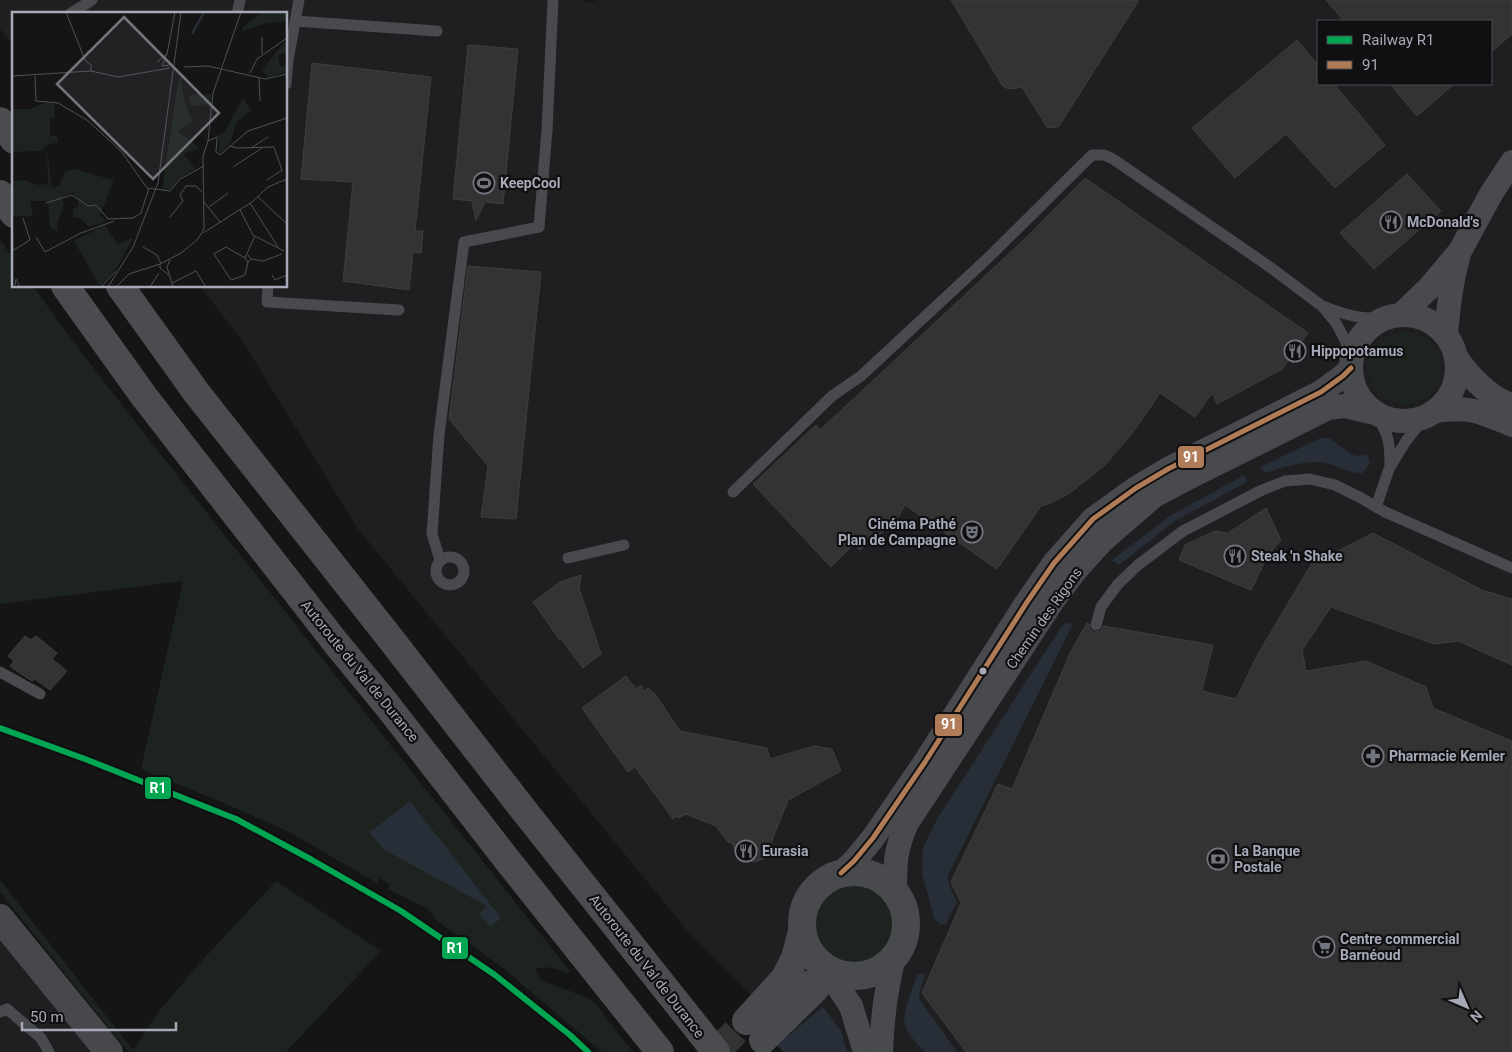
<svg xmlns="http://www.w3.org/2000/svg" width="1512" height="1052" font-family="Roboto,sans-serif">
  <style>
    .built { fill: #1f1f21; fill-rule: evenodd }
    .green { fill: #1d241f }
    .water { fill: #282e37 }
    .building { fill: #333334; stroke: #3e3e41 }
    .lines { fill: none; stroke-linecap: round; stroke-linejoin: round }
    .tertiary-tunnel { stroke: #323335; stroke-width: 28; stroke-dasharray: 28 14; stroke-linecap: butt }
    .service { stroke: #494a4e; stroke-width: 11 }
    .minor { stroke: #494a4e; stroke-width: 24 }
    .tertiary { stroke: #494a4e; stroke-width: 28 }
    .secondary { stroke: #48484c; stroke-width: 28 }
    .motorway { stroke: #4c4c50; stroke-width: 28 }
    .bus-1-casing { stroke: #100f11; stroke-width: 9 }
    .bus-1 { stroke: #b07c57; stroke-width: 5 }
    .rail-1-casing { stroke: #100f11; stroke-width: 10 }
    .rail-1 { stroke: #00a651; stroke-width: 6 }
    .bus-dot { fill: #a6a9b7; stroke: #100f11; stroke-width: 2 }
    .labels { text-anchor: middle; stroke-width: 4.5; stroke-linejoin: round; paint-order: stroke }
    .poi-label { font-size: 14px; font-weight: bold; fill: #a6a9b7; stroke: #100f11; text-anchor: start }
    .street-label { font-size: 14px; fill: #a6a9b7; stroke: #100f11 }
    .inset-river { fill: none; stroke: #282e37; stroke-width: 2.5 }
    .inset-road { fill: none; stroke: #4f5056; stroke-width: 1 }
    .view { fill: #73757e; fill-opacity: 0.15; stroke: #73757e; stroke-width: 2.5 }
    .inset-edge { fill: none; stroke: #a6a9b7; stroke-width: 2.5 }
    .line-badge { stroke: #100f11; stroke-width: 2 }
    .badge-label { font-size: 14px; text-anchor: middle; font-weight: bold; fill: #fff }
  </style>
  <rect width="100%" height="100%" fill="#151515"/>
  <g class="built">
    <path d="M0 0H582L585 3 598 0H1512V1052H808L686 929 358 529 243 342 200 286H286V14H14V47L0 29ZM1318 21H1491V84H1318Z"/>
    <polygon points="0,935 94,1052 0,1052"/>
  </g>
  <g class="green">
    <path d="M0 240 14 259V286H33C105 386 182 481 258 577 362 709 466 840 570 971L567 974C555 968 549 966 535 969L541 980 588 998 595 1003 633 1052H602L503 968 436 920 428 909 388 889 390 885 380 878 377 883 289 832 226 804 141 769 183 581 0 604Z"/>
    <circle cx="1405" cy="368" r="36"/>
    <polygon points="0,880 133,1050 159,1011 198,965 276,881 381,951 286,1052 128,1052 0,892"/>
    <circle cx="855" cy="924" r="39"/>
  </g>
  <g class="water">
    <path d="M1321 438H1329L1353 455 1359 456 1367 454 1370 462 1363 473C1350 474 1338 465 1325 463 1305 459 1283 468 1264 473L1260 467Z"/>
    <polygon points="1244,475 1247,482 1175,521 1119,565 1112,560 1170,516"/>
    <path d="M1066 623H1071L1072 626 948 875C947 887 954 892 957 902L946 924H940L934 918 922 873 923 848 937 819 1062 626Z"/>
    <polygon points="410,801 501,918 490,927 479,914 487,906 383,849 370,832"/>
    <path d="M923 973 925 974 919 995 920 1000 957 1052H925C918 1044 909 1036 905 1026 901 1015 913 987 917 975Z"/>
    <polygon points="823,1007 841,1031 847,1052 783,1052 777,1045"/>
  </g>
  <g class="building">
    <polygon points="951,0 1139,0 1059,126 1054,128 1047,127 1022,87 1012,89 1006,88 1002,85"/>
    <polygon points="1326,0 1512,0 1512,34 1491,52 1491,21 1344,21"/>
    <polygon points="1297,40 1318,65 1318,84 1334,84 1385,145 1335,188 1286,134 1235,178 1192,128"/>
    <polygon points="468,45 518,49 503,204 485,202 476,220 472,201 453,199"/>
    <polygon points="312,63 431,77 415,231 423,231 421,253 413,252 409,290 343,281 353,182 301,179"/>
    <polygon points="1390,84 1454,84 1417,116"/>
    <polygon points="1407,174 1441,211 1374,269 1340,233"/>
    <polygon points="1085,178 1308,333 1301,342 1306,346 1294,363 1289,360 1282,369 1217,404 1212,393 1195,417 1160,393 1134,431 1105,465 1070,493 1051,503 1041,506 997,569 905,505 895,522 860,550 854,544 831,567 753,484 816,425 820,430 1030,234"/>
    <polygon points="468,266 541,272 516,519 481,517 488,466 449,419"/>
    <polygon points="1266,508 1281,540 1267,557 1251,590 1179,560 1185,545 1215,531 1228,533"/>
    <polygon points="1373,533 1482,590 1512,599 1512,665 1458,641 1434,644 1331,607 1302,650 1306,671 1366,661 1426,687 1433,708 1512,741 1512,1052 966,1052 922,993 961,903 951,882 998,784 1012,789 1071,651 1087,623 1089,624 1090,630 1094,632 1101,631 1103,626 1213,645 1202,691 1236,699 1258,654 1312,563 1328,556"/>
    <polygon points="581,575 579,588 601,654 583,668 561,639 560,640 533,602 560,582"/>
    <polygon points="25,636 31,640 36,636 57,653 52,659 67,671 50,690 35,679 32,681 24,676 10,666 14,661 8,656"/>
    <polygon points="626,676 636,689 641,685 644,691 648,688 655,694 680,731 767,748 770,759 814,746 832,749 841,771 788,800 765,858 755,862 743,859 736,853 732,843 728,842 716,826 686,814 679,818 677,816 673,819 635,767 628,772 582,708"/>
  </g>
  <g class="lines">
    <polyline class="tertiary-tunnel" points="716,1052 746,1021"/>
    <g class="service">
      <polyline points="70,14 92,0"/>
      <polyline points="237,14 240,0"/>
      <polyline points="295,21 437,31"/>
      <polyline points="286,84 288,60 299,0"/>
      <polyline points="268,286 267,302 399,310"/>
      <path d="M1323 306C1345 315 1365 321 1389 317"/>
      <path d="M1375 413C1389 435 1390 441 1390 467"/>
      <polyline points="733,492 832,396 861,376 990,256 1092,155 1104,155 1113,159 1267,265 1322,306 1336,323 1344,338 1352,357"/>
      <polyline points="1376,507 1389,469 1406,441 1425,417"/>
      <circle cx="450" cy="571" r="14"/>
      <polyline points="568,558 624,545"/>
      <polyline points="440,560 432,534 439,435 464,242 539,227 547,130 553,0"/>
      <polyline points="1096,625 1101,607 1118,584 1138,565 1183,531 1262,490 1285,481 1310,479 1335,485 1361,498 1385,512 1512,568"/>
      <polyline points="0,672 40,694"/>
      <polyline points="788,994 803,978 818,972"/>
      <polyline points="0,1012 7,1009 41,1038 49,1052"/>
    </g>
    <g class="minor">
      <circle cx="1404" cy="368" r="53"/>
      <polyline points="1401,315 1429,288 1460,251 1491,194 1512,162"/>
      <path d="M1446 335C1448 309 1451 283 1458 258"/>
      <path d="M1456 357C1471 379 1488 396 1512 406"/>
      <path d="M1436 411C1470 406 1481 412 1512 425"/>
      <polyline points="841,873 854,861 873,838 925,762 1027,602 1054,563 1093,519 1136,488 1168,469 1321,392 1343,376 1351,368"/>
      <path d="M895 892C895 863 895 850 907 823L1054 599 1075 571 1102 541 1154 496 1190 477 1328 408 1345 406 1375 413"/>
      <polyline points="826,969 851,1006 865,1052"/>
      <path d="M881 1052C882 1020 886 989 894 957"/>
    </g>
    <g class="tertiary">
      <circle cx="854" cy="924" r="52"/>
      <polyline points="746,1021 785,978 795,958 802,932"/>
      <polyline points="763,1040 815,989 826,969"/>
    </g>
    <polyline class="secondary" points="0,918 109,1052"/>
    <g class="motorway">
      <polyline points="0,121 14,140"/>
      <polyline points="0,194 14,214"/>
      <polyline points="65,286 143,395 191,457 336,643 387,705 508,861 660,1052"/>
      <polyline points="120,286 196,392 386,633 526,813 716,1052"/>
    </g>
    <g class="bus-1-casing">
      <polyline id="bus-1" points="841,873 854,861 873,838 925,762 1027,602 1054,563 1093,519 1136,488 1168,469 1321,392 1343,376 1351,368"/>
    </g>
    <use href="#bus-1" class="bus-1"/>
    <g class="rail-1-casing">
      <polyline id="rail-1" points="0,728 85,759 236,819 312,860 401,911 495,975 570,1035 588,1052"/>
    </g>
    <use href="#rail-1" class="rail-1"/>
  </g>
  <defs>
    <g id="stadium-ring" transform="scale(1.125)"><circle r="9.5" fill="#100f11" stroke="#73757e" stroke-width="1.5"/><path d="M0-5a6.5 5 0 1 0 0 10a6.5 5 0 1 0 0-10ZM-3.5-1.8h7v3.6h-7Z" fill="#73757e"/></g>
    <g id="restaurant-ring" transform="scale(1.125)"><circle r="9.5" fill="#100f11" stroke="#73757e" stroke-width="1.5"/><path d="M-5-6h1v4h1v-4h1v4h1v-4h1v5L-1.5 .5V6h-2V.5L-5-1ZM5-6V6H3V1.5H1.5Q1.5-4 5-6Z" fill="#73757e"/></g>
    <g id="theatre-ring" transform="scale(1.125)"><circle r="9.5" fill="#100f11" stroke="#73757e" stroke-width="1.5"/><path d="M-5-5.5Q0-4 5-5.5V0Q5 5 0 6Q-5 5-5 0ZM-3.3-2.5H-1v1.5H-3.3ZM1-2.5H3.3v1.5H1ZM-2.8 1Q0 5.5 2.8 1Z" fill="#73757e"/></g>
    <g id="pharmacy-ring" transform="scale(1.125)"><circle r="9.5" fill="#100f11" stroke="#73757e" stroke-width="1.5"/><path d="M-2-6h4v4h4v4h-4v4h-4v-4h-4v-4h4Z" fill="#73757e"/></g>
    <g id="bank-ring" transform="scale(1.125)"><circle r="9.5" fill="#100f11" stroke="#73757e" stroke-width="1.5"/><path d="M-6-4H6V4H-6ZM0-2.3a2.3 2.3 0 1 0 0 4.6a2.3 2.3 0 1 0 0-4.6Z" fill="#73757e"/></g>
    <g id="supermarket-ring" transform="scale(1.125)"><circle r="9.5" fill="#100f11" stroke="#73757e" stroke-width="1.5"/><path d="M-6-5.5h2.5l.6 2H6L4.5 2H-2.5L-4.4-4H-6ZM-1.5 3.2a1.3 1.3 0 1 0 .1 0ZM3 3.2a1.3 1.3 0 1 0 .1 0Z" fill="#73757e"/></g>
  </defs>
  <g fill-rule="evenodd">
    <use href="#stadium-ring" x="484" y="183"/>
    <use href="#restaurant-ring" x="1391" y="222"/>
    <use href="#restaurant-ring" x="1295" y="351"/>
    <use href="#theatre-ring" x="972" y="532"/>
    <use href="#restaurant-ring" x="1235" y="556"/>
    <use href="#pharmacy-ring" x="1373" y="756"/>
    <use href="#restaurant-ring" x="746" y="851"/>
    <use href="#bank-ring" x="1218" y="859"/>
    <use href="#supermarket-ring" x="1324" y="947"/>
  </g>
  <circle class="bus-dot" cx="983" cy="671" r="4.5"/>
  <g class="labels">
    <g class="poi-label">
      <text x="500" y="188">KeepCool</text>
      <text x="1407" y="227">McDonald's</text>
      <text x="1311" y="356">Hippopotamus</text>
      <text x="956" y="529" text-anchor="end">Cinéma Pathé<tspan x="956" dy="16">Plan de Campagne</tspan></text>
      <text x="1251" y="561">Steak 'n Shake</text>
      <text x="1389" y="761">Pharmacie Kemler</text>
      <text x="762" y="856">Eurasia</text>
      <text x="1234" y="856">La Banque<tspan x="1234" dy="16">Postale</tspan></text>
      <text x="1340" y="944">Centre commercial<tspan x="1340" dy="16">Barnéoud</tspan></text>
    </g>
    <g class="street-label">
      <text transform="translate(1044 618) rotate(-55)" y="5">Chemin des Rigons</text>
      <text transform="translate(360 671) rotate(51)" y="5">Autoroute du Val de Durance</text>
      <text transform="translate(647 966) rotate(52)" y="5">Autoroute du Val de Durance</text>
    </g>
  </g>
  <g transform="translate(12 12)">
    <rect width="275" height="275" fill="#151515"/>
    <path d="M251 0H275V9L255 11 231 19 230 16ZM272 31H275V41L266 43 268 54H275V60L256 65 250 58ZM168 58 172 87 180 110 166 119 187 136 172 142 183 157 166 167 159 177 150 178 166 70 168 71ZM200 82 194 127 191 123H194L198 92 179 94 177 83ZM231 86 239 98 225 109 218 132 207 142 206 124 213 119ZM36 90 42 92 43 106 38 107V123L45 124 46 130 33 134 29 139 0 140V97H18ZM35 139 40 176 47 174 53 160 62 157 102 168 88 203 95 209 77 215 68 206 61 205V197L66 195V187L60 181 50 185 52 193 45 211 46 219 38 215 36 189H18L21 204H0V170L12 168 26 173 36 172ZM93 213 106 232 121 226 105 256 88 274 62 229Z" fill="#1d241f"/>
    <path class="inset-river" d="M180 22 192 0"/>
    <path class="inset-road" d="M155 42 163 0M250 42V25M145 50 155 42 150 54 157 53M172 55 196 54 253 67 275 62M79 59 106 65 158 56M238 61 245 47 275 26 274 17M0 64 79 59V53L73 48 54 0M23 64 24 89 46 91 75 108 109 139 135 176 158 179 168 167 192 154M247 65 248 89M196 129 205 125 204 140 208 143 236 119 275 106M218 134 225 136 262 135 270 158 255 168M239 136 256 125M221 155 250 136M245 184 275 212M191 189 209 211M34 191 60 183 76 194 84 193 96 207 121 206 129 201 137 176M238 191 266 235M197 195 216 181M228 198 241 223 272 239M158 205 171 189 168 183 174 174H184L190 180M191 221 240 190 256 175 275 167M24 225 33 240 69 221 102 209M131 235 145 243 149 251M0 239 18 228 11 206M236 243 239 247 236 250 233 246 243 224M233 246 214 235 202 242 219 268 233 263 236 250M239 247 251 249 270 242M158 248 155 255 161 275M260 263 263 268 275 263M158 264 148 256V252L169 241 185 228 192 217 191 144 196 129 201 81 229 0M160 271 184 259 194 275M3 273 4 267 8 275M89 275 104 259M96 275 121 235 146 171 169 0M104 275 117 262 148 252M138 275 147 261"/>
    <path class="view" d="M112 5 207 101 141 167 45 72Z"/>
    <rect width="275" height="275" class="inset-edge"/>
  </g>
  <g class="line-badge">
    <rect x="1177" y="445" width="28" height="24" rx="5" fill="#b07c57"/>
    <rect x="934" y="713" width="29" height="24" rx="5" fill="#b07c57"/>
    <rect x="144" y="776" width="28" height="24" rx="5" fill="#00a651"/>
    <rect x="441" y="936" width="28" height="24" rx="5" fill="#00a651"/>
  </g>
  <g class="badge-label">
    <text x="1191" y="462">91</text>
    <text x="949" y="729">91</text>
    <text x="158" y="793">R1</text>
    <text x="455" y="953">R1</text>
  </g>
  <rect x="1317" y="20" width="175" height="65" fill="#100f11" stroke="#4c4d53"/>
  <rect x="1327" y="36" width="25" height="8" fill="#00a651" stroke="#4c4d53"/>
  <text x="1362" y="45" font-size="15" fill="#a6a9b7">Railway R1</text>
  <rect x="1327" y="61" width="25" height="8" fill="#b07c57" stroke="#4c4d53"/>
  <text x="1362" y="70" font-size="15" fill="#a6a9b7">91</text>
  <g transform="translate(1467 1007) rotate(135)" stroke="#100f11" stroke-width="4" paint-order="stroke">
  <path d="M0-4L9 19L0 12L-9 19Z" fill="#a6a9b7"/>
  <text y="-8" font-size="14" font-weight="bold" text-anchor="middle" fill="#a6a9b7">N</text>
  </g>
  <path d="M22 1022v8h154v-8" fill="none" stroke="#a6a9b7" stroke-width="2.5"/>
  <text x="30" y="1022" font-size="15" fill="#a6a9b7" stroke="#100f11" stroke-width="4" paint-order="stroke">50 m</text>
</svg>
